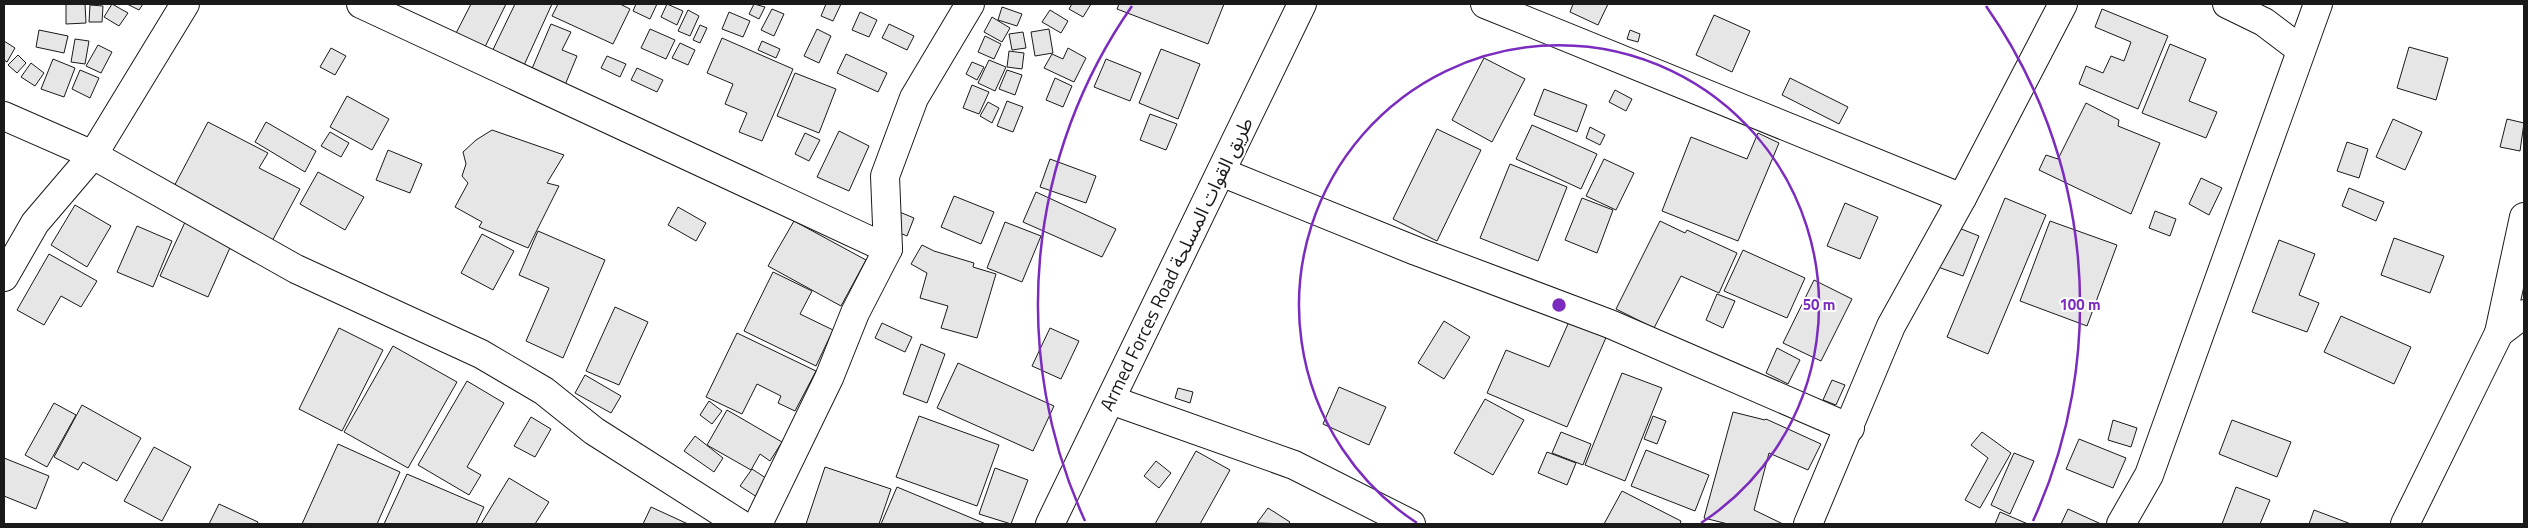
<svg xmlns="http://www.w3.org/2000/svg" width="2528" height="528" font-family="'Titillium Web','Noto Sans Arabic',sans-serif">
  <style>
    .building { fill: #e6e6e6; stroke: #1a1a1a }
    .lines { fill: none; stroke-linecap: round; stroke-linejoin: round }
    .minor-casing { stroke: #1a1a1a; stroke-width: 30 }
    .minor { stroke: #fff; stroke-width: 28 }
    .ring { fill: none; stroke: #7b2cbf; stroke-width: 2.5 }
    .labels { text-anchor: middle; stroke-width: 4; stroke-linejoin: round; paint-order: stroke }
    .street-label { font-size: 19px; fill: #1a1a1a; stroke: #fff }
    .centre { fill: #7b2cbf; stroke: #fff; stroke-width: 2.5 }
    .ring-label { font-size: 15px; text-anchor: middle; font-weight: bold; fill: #7b2cbf; stroke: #fff; stroke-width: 4; stroke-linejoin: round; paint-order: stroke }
  </style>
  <rect width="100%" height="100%" fill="#fff"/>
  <g class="building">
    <polygon points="66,4 85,4 86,23 66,24"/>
    <polygon points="112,4 128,13 119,26 104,17"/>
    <polygon points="127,4 143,4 139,10"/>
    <polygon points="471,4 506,4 482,53 453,39"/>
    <polygon points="515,4 552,4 520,74 488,60"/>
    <polygon points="558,4 620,4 630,9 613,44 552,16"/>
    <polygon points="636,4 657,4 650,19 633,11"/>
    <polygon points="667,4 683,11 677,25 661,17"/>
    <polygon points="754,4 765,7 759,19 749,14"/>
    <polygon points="826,4 841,4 833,21 821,16"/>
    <polygon points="1072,4 1091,4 1083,17 1069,9"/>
    <polygon points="1119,4 1224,4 1208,44 1117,9"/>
    <polygon points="1573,4 1608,4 1598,25 1570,12"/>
    <polygon points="90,5 103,6 102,22 89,22"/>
    <polygon points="1002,7 1022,14 1017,26 998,20"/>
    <polygon points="772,9 784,14 774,36 761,30"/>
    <polygon points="2102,9 2168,36 2138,109 2079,84 2086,66 2103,73 2111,56 2124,61 2131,42 2095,27"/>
    <polygon points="688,10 699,16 690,36 678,31"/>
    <polygon points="1050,10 1068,21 1061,33 1042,22"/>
    <polygon points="729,12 750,21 743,37 722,29"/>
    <polygon points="860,12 877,20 869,37 852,30"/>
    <polygon points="1714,15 1750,31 1732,72 1696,55"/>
    <polygon points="992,17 1010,28 1002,42 984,32"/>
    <polygon points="551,24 571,32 562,50 577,56 565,85 531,71"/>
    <polygon points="889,24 914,36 907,50 882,38"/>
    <polygon points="700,25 707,28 700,43 693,40"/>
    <polygon points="650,29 675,40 666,59 641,48"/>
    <polygon points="817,29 831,36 819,63 804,56"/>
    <polygon points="1049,29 1053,53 1035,56 1031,32"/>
    <polygon points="39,30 68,36 64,53 36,47"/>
    <polygon points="1630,30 1640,34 1638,42 1627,39"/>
    <polygon points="1023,32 1026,48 1012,50 1009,34"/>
    <polygon points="985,36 1001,44 994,59 978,52"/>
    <polygon points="722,38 793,69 762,141 739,132 747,113 725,104 733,84 707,73"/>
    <polygon points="75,39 89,41 85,64 71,62"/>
    <polygon points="4,41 15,48 7,62 4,60"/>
    <polygon points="762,41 780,49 776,58 758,50"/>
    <polygon points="680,43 695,50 688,65 672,58"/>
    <polygon points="2170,44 2206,59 2189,101 2217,112 2206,138 2142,113"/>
    <polygon points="98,45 112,52 101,73 86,66"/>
    <polygon points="2409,47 2448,58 2436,100 2397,88"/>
    <polygon points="331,48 346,56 335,75 320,67"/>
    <polygon points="1068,48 1086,58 1074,82 1044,68 1052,54 1063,59"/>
    <polygon points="1161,49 1200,64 1178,119 1139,103"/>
    <polygon points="1009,51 1024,53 1022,69 1007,67"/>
    <polygon points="846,54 887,73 878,92 837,73"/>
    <polygon points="18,55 26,63 17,73 8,65"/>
    <polygon points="607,56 626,64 620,77 601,68"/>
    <polygon points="1484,58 1525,79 1492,142 1452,120"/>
    <polygon points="53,59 75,68 64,97 41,89"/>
    <polygon points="1106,59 1141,73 1130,101 1094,87"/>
    <polygon points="989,60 1006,67 995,91 978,83"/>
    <polygon points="972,62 984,67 977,80 966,74"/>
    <polygon points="31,63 44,73 35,86 21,77"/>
    <polygon points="637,68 663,80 657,92 631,80"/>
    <polygon points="80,70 99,78 90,98 72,89"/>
    <polygon points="1007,70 1022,75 1015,95 999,89"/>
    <polygon points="795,73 836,89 819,133 777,116"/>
    <polygon points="1055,78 1072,86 1063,107 1046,100"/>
    <polygon points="1790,78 1848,107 1839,124 1782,95"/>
    <polygon points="972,85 989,92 979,114 963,108"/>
    <polygon points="1544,89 1587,105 1577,132 1534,115"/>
    <polygon points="1615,90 1632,99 1626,111 1609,102"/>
    <polygon points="347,96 389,119 372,150 330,127"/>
    <polygon points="1007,101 1023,107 1013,132 997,126"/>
    <polygon points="988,102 999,108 992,123 980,116"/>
    <polygon points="2086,103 2119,120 2118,126 2160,143 2131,214 2039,170 2046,155 2058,159"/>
    <polygon points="1150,114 1177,124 1166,150 1140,140"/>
    <polygon points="2393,119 2422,132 2405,170 2376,157"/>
    <polygon points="2507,119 2524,123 2520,151 2500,147"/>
    <polygon points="208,122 268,153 259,168 300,189 270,245 171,192"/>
    <polygon points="266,122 316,151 305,172 255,142"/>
    <polygon points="1532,125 1597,154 1581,189 1516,159"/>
    <polygon points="1590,127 1605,135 1600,145 1586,138"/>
    <polygon points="1437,129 1481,150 1437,241 1393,219"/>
    <polygon points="492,130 564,155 547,183 559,186 528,248 479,227 482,222 455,207 468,183 462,176 466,164 463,152 476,140"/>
    <polygon points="839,131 869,146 849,191 817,177"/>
    <polygon points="330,132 349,143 341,157 321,146"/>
    <polygon points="805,133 820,140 809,161 795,154"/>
    <polygon points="1758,133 1779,143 1738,241 1662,211 1691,137 1747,159"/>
    <polygon points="2347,142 2368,149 2359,178 2337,171"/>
    <polygon points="388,150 422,164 410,193 376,180"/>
    <polygon points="1050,159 1096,176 1086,203 1040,187"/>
    <polygon points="1604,159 1634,173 1616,210 1586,196"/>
    <polygon points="1510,164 1567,187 1538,261 1480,238"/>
    <polygon points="318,172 364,197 345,230 300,204"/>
    <polygon points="2201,178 2222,188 2209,215 2189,204"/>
    <polygon points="2349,188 2384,202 2376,221 2342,206"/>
    <polygon points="1036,192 1116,229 1102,257 1023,222"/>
    <polygon points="954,196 994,212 981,244 941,227"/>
    <polygon points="1582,198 1613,210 1597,253 1565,240"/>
    <polygon points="2005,198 2046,215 1988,354 1947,337"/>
    <polygon points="1845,203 1878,217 1860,259 1827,246"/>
    <polygon points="75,205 111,226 87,267 51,245"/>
    <polygon points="678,207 706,223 696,241 668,225"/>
    <polygon points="897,211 914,218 907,236 890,229"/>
    <polygon points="2155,211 2176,219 2170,236 2149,228"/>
    <polygon points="186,220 233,241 208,297 160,276"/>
    <polygon points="794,221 866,260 841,306 768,266"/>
    <polygon points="1660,221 1685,233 1687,230 1737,253 1719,293 1681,276 1654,328 1616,309"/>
    <polygon points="2050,221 2117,245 2087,326 2020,301"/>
    <polygon points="1005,222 1041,236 1022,282 987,268"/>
    <polygon points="137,226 172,241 153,287 117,272"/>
    <polygon points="1954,226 1979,236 1963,276 1938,267"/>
    <polygon points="538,231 605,260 563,358 526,341 549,288 519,275"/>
    <polygon points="482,234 514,251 493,290 461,273"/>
    <polygon points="2394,238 2444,256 2430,293 2381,275"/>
    <polygon points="2279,240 2315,254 2299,295 2319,303 2307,332 2252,312"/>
    <polygon points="922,245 934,251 974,263 973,267 996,274 977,338 941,328 948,306 920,298 927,273 911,264"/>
    <polygon points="1743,250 1805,278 1787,318 1724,291"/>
    <polygon points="49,254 97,281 81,307 61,296 44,325 17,310"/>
    <polygon points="773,272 812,291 800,314 833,330 816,366 744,331"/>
    <polygon points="1814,280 1852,299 1821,361 1783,343"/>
    <polygon points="1717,294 1735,301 1723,328 1706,320"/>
    <polygon points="615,307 648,322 619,385 586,371"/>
    <polygon points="2341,316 2411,347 2394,384 2324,352"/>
    <polygon points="1571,317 1608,333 1567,427 1487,393 1506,350 1549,367"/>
    <polygon points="1444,321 1470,337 1444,379 1418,363"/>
    <polygon points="882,323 912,337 905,352 875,338"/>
    <polygon points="339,328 383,350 342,431 299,409"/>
    <polygon points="1050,328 1079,341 1061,379 1032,366"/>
    <polygon points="737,333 816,371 795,411 778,403 781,396 757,384 742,414 706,397"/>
    <polygon points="921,344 945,354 927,403 903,394"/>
    <polygon points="393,346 457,382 408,468 344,432"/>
    <polygon points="1777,348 1800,360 1788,384 1766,373"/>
    <polygon points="958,363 1054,406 1033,451 937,408"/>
    <polygon points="1622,373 1662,388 1625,481 1585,465"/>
    <polygon points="585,375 621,396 611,413 575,393"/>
    <polygon points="1832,380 1845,385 1836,405 1823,400"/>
    <polygon points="467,381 504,403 467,467 481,475 469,495 418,465"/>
    <polygon points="1339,387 1386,407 1369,445 1323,424"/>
    <polygon points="1178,388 1193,392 1190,403 1175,398"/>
    <polygon points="1485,399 1524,420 1493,475 1454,453"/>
    <polygon points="709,401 722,411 712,424 700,415"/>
    <polygon points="54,403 76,415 47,467 25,455"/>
    <polygon points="82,405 141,438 117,481 83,462 78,470 54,457"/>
    <polygon points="727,410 782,442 770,461 760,454 751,470 707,445"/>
    <polygon points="1733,412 1765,420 1766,419 1821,444 1808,470 1769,453 1754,510 1783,524 1728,524 1704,518"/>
    <polygon points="919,416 999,445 977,506 896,477"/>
    <polygon points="1653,416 1666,421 1657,444 1644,439"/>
    <polygon points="531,417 551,429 535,457 514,446"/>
    <polygon points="2113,420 2137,428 2131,447 2108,440"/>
    <polygon points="2232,420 2291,442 2277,477 2219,454"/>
    <polygon points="1561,432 1591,444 1583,465 1552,453"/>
    <polygon points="1982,432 2011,453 1980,508 1965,500 1988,458 1971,445"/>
    <polygon points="695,436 723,458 714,472 684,451"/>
    <polygon points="2079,439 2126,458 2113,488 2066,469"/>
    <polygon points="338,444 400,472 377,524 302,524"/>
    <polygon points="154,447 191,467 162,521 124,501"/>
    <polygon points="1646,450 1709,475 1695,511 1631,486"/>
    <polygon points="1196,451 1230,470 1200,524 1155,524"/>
    <polygon points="1547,452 1576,463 1567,485 1538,473"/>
    <polygon points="2014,453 2034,461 2010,514 1991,505"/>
    <polygon points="4,458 49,476 36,509 4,496"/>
    <polygon points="1156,461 1171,473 1159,488 1144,476"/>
    <polygon points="825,467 891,489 879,524 806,524"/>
    <polygon points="995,468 1028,480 1011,524 979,514"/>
    <polygon points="752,469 772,482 760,499 740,486"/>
    <polygon points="407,474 484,507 476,524 384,524"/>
    <polygon points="509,478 549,502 535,524 481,524"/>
    <polygon points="897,487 986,524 881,524"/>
    <polygon points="2236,487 2270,500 2260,524 2222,524"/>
    <polygon points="1622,491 1681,521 1680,524 1604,524"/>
    <polygon points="219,504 258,522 257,524 209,524"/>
    <polygon points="651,507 688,524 643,524"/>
    <polygon points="1268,508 1290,522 1288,524 1257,523"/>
    <polygon points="2068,509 2101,524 2061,524"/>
    <polygon points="2314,510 2351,524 2309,524"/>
    <polygon points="2000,512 2028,524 1995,524"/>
  </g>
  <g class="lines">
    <g class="minor-casing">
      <g id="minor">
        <polyline points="361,4 888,249"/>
        <polyline points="1485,4 1962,198"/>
        <polyline points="2227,4 2264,22 2301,50"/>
        <polyline points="4,116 93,155 296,269 481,354 544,391 594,431 740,524"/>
        <polyline points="1221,172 1416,251 1610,324 1850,428"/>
        <polyline points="4,277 35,223 93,155 185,4"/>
        <polyline points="2499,333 2524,217"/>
        <polyline points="1111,400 1294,465 1411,524"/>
        <polyline points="758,524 829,378 855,313 888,249 885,176 914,98 970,4"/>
        <polyline points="1050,524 1302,4"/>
        <polyline points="1808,524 1891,326 1962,198 2063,4"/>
        <polyline points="2121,524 2149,475 2318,4"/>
        <polyline points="2405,524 2499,333 2524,314"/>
      </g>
    </g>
    <use href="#minor" class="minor"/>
  </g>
  <g class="ring">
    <path d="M1417 523A260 260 0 1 1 1701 523"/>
    <path d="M1085 521A521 521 0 0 1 1132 6M1986 6A521 521 0 0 1 2033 521"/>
  </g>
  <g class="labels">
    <g class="street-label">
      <text transform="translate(1176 264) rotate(-64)" y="7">Armed Forces Road طريق القوات المسلحة</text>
    </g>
  </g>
  <circle cx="1559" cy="305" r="8" class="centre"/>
  <g class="ring-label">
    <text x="1819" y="310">50 m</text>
    <text x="2080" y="310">100 m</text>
  </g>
  <rect width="2528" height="528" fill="none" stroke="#1a1a1a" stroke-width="10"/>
</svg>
